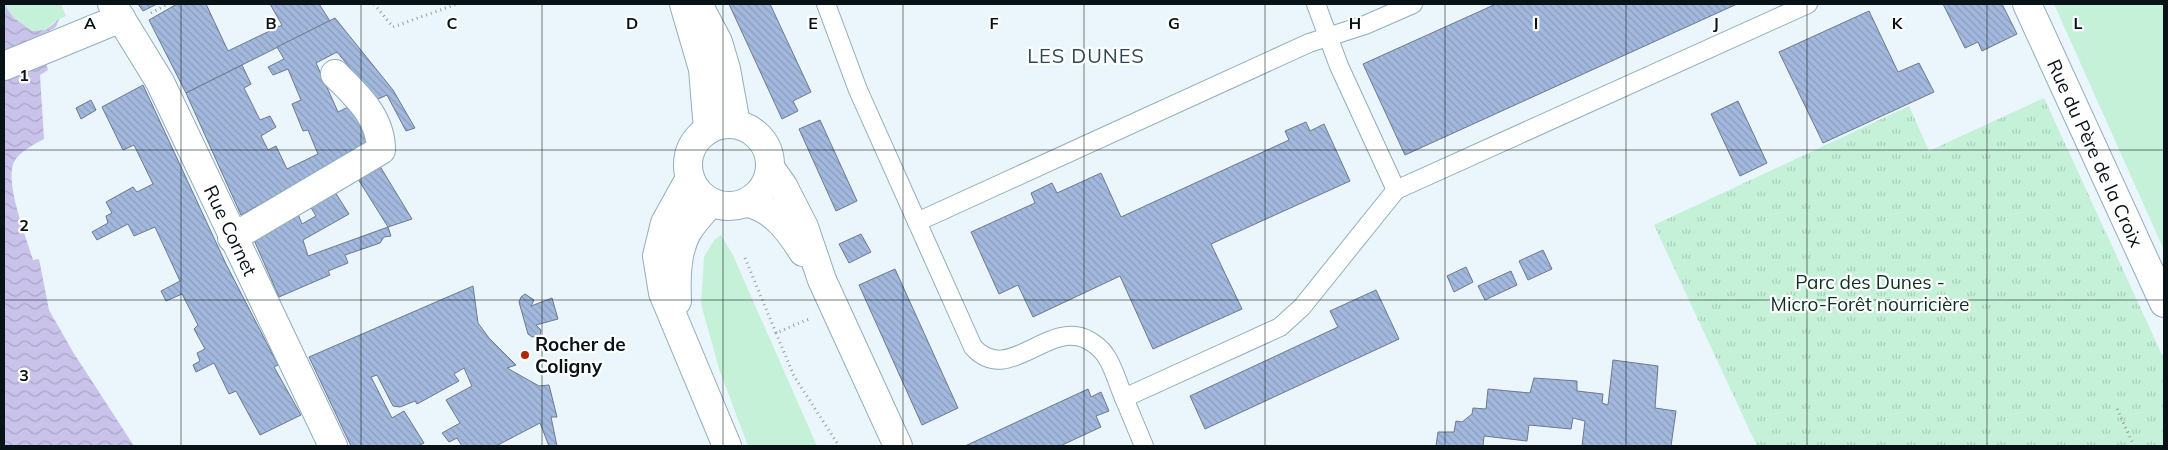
<svg xmlns="http://www.w3.org/2000/svg" width="2168" height="450" font-family="Mulish,sans-serif">
  <style>
    .grass { fill: #c5f1d8 }
    .park { fill: url(#park-tufts) }
    .water { fill: url(#water-waves) }
    .building { fill: url(#building-back-hatch); stroke: #6c798f }
    .lines { fill: none; stroke-linecap: round; stroke-linejoin: round }
    .service-casing { stroke: #91aebb; stroke-width: 20 }
    .minor-casing { stroke: #91aebb; stroke-width: 30 }
    .tertiary-casing { stroke: #91aebb; stroke-width: 30 }
    .path { stroke: #929ea2; stroke-width: 3; stroke-dasharray: 1 4; stroke-linecap: butt }
    .service { stroke: #fff; stroke-width: 18 }
    .minor { stroke: #fff; stroke-width: 28 }
    .tertiary { stroke: #fff; stroke-width: 28 }
    .grid { fill: none; stroke: #081317; stroke-width: 1; stroke-opacity: 0.55 }
    .poi-dot { fill: #b22603; stroke: #fff; stroke-width: 2 }
    .labels { text-anchor: middle; stroke-width: 4.5; stroke-linejoin: round; paint-order: stroke }
    .street-label { font-size: 19px; fill: #081317; stroke: #fff }
    .park-label { font-size: 19px; fill: #0d3221; stroke: #fff }
    .poi-label { font-size: 19px; font-weight: bold; fill: #081317; stroke: #fff; text-anchor: start }
    .neighbourhood-label { font-size: 20px; letter-spacing: 1px; fill: #2d4853; stroke: #fff }
    .grid-label { font-size: 16px; text-anchor: middle; font-weight: bold; fill: #081317; stroke: #fff; stroke-width: 4.5; stroke-linejoin: round; paint-order: stroke }
  </style>
  <defs>
    <pattern id="park-tufts" width="24" height="20" patternUnits="userSpaceOnUse" patternTransform="scale(1.25)"><rect width="24" height="20" fill="#c5f1d8"/><path d="M3 7l-1-3M5 7V3M7 7l1-3M15 17l-1-3M17 17v-4M19 17l1-3" fill="none" stroke="#a8ceb9"/></pattern>
    <pattern id="water-waves" width="16" height="10" patternUnits="userSpaceOnUse" patternTransform="scale(1.25)"><rect width="16" height="10" fill="#c9c2eb"/><path d="M0 5q4-4 8 0t8 0" fill="none" stroke="#aba6c9"/></pattern>
    <pattern id="building-back-hatch" width="6" height="6" patternUnits="userSpaceOnUse" patternTransform="scale(1.25)"><rect width="6" height="6" fill="#a2b8dd"/><path d="M-1 5l2 2M0 0l6 6M5-1l2 2" fill="none" stroke="#8a9dbd"/></pattern>
  </defs>
  <rect width="100%" height="100%" fill="#eaf6fb"/>
  <g class="grass">
    <polygon points="4,4 61,4 66,16 54,22 46,30 32,31 14,18"/>
    <polygon points="2054,4 2164,4 2164,250"/>
    <polygon points="721,235 732,253 817,446 748,446 719,369 701,304 704,257 714,240"/>
  </g>
  <polygon class="park" points="2044,98 2164,359 2164,446 1757,446 1654,225 1909,106 1929,151"/>
  <path class="water" d="M4 4 14 18 32 31 46 30 59 19 56 27 37 38 48 70 40 75 44 139C33 145 20 151 14 162 4 182 27 239 33 260L39 259 49 310 73 352 134 446H4Z"/>
  <g class="building">
    <polygon points="138,4 157,4 143,11"/>
    <polygon points="177,4 206,4 228,51 282,25 270,4 319,4 330,21 186,93 149,20"/>
    <polygon points="729,4 770,4 811,92 793,101 798,111 782,119"/>
    <polygon points="1496,4 1737,4 1405,155 1363,64"/>
    <polygon points="1943,4 2002,4 2017,34 1982,51 1978,42 1965,48"/>
    <polygon points="1869,11 1898,72 1919,63 1934,92 1823,143 1779,52"/>
    <polygon points="335,18 393,90 415,128 406,131 387,95 376,100 337,52 316,63 338,112 350,106 373,141 241,215 186,93 242,65 251,84 244,88 260,120 270,116 276,127 261,136 268,150 276,146 287,169 318,154 308,130 303,131 292,104 301,100 288,69 273,75 268,67 284,59 277,47"/>
    <polygon points="143,85 226,264 278,365 274,367 301,415 260,435 236,391 229,394 214,363 196,372 193,365 200,361 197,353 205,349 194,329 198,325 182,294 166,301 161,291 180,281 155,227 134,236 128,224 97,240 92,232 108,223 106,216 112,213 106,202 133,187 137,192 153,184 134,145 123,150 102,107"/>
    <polygon points="91,100 96,110 81,119 76,108"/>
    <polygon points="1738,101 1767,163 1740,176 1711,114"/>
    <polygon points="820,120 857,201 836,211 799,129"/>
    <polygon points="1306,122 1310,131 1324,124 1350,181 1211,244 1242,309 1153,349 1120,276 1033,317 1018,285 999,294 971,232 1035,203 1031,193 1052,183 1057,193 1101,173 1121,217 1289,140 1285,131"/>
    <polygon points="378,163 412,219 388,227 358,179"/>
    <polygon points="335,192 349,214 303,240 308,256 388,227 391,236 384,237 380,243 345,255 348,263 328,271 330,275 279,297 254,240 298,214 302,224 316,216 310,206"/>
    <polygon points="861,234 871,252 849,263 839,244"/>
    <polygon points="1543,250 1552,269 1528,280 1519,261"/>
    <polygon points="1466,267 1473,282 1454,292 1447,276"/>
    <polygon points="895,269 958,408 922,425 859,285"/>
    <polygon points="1511,271 1517,285 1485,300 1478,286"/>
    <polygon points="473,286 478,323 489,338 516,365 507,368 539,386 549,385 557,417 551,417 557,446 549,446 540,423 496,446 462,446 457,438 449,442 442,433 460,423 446,400 472,386 464,368 454,374 459,381 417,404 415,401 400,407 393,406 377,375 371,377 392,418 404,411 424,443 418,446 351,446 309,357"/>
    <polygon points="1376,290 1399,339 1205,429 1190,396 1338,327 1330,311"/>
    <polygon points="525,294 534,300 531,306 552,298 558,319 536,325 541,330 540,336 532,337 528,334 519,302 521,297"/>
    <polygon points="1613,360 1658,366 1655,408 1676,411 1671,446 1582,446 1585,421 1573,418 1571,429 1529,425 1527,441 1484,436 1483,446 1436,446 1438,432 1454,432 1456,421 1462,422 1472,414 1473,408 1486,409 1488,389 1530,393 1534,378 1577,381 1577,391 1603,394 1602,403 1608,405"/>
    <polygon points="1088,389 1091,397 1101,392 1109,411 1096,416 1101,427 1060,446 965,446"/>
  </g>
  <g class="lines">
    <g class="service-casing">
      <g id="service">
        <path d="M826 4 858 90 973 347C1008 386 1047 321 1086 339 1094 343 1101 348 1106 356 1114 368 1118 384 1124 398L1280 327 1302 307 1396 190 1808 4"/>
        <polyline points="1316,4 1339,66 1396,190"/>
        <polyline points="917,222 1309,43 1365,25 1413,4"/>
        <polyline points="1124,398 1144,446"/>
      </g>
    </g>
    <g class="minor-casing">
      <g id="minor">
        <path id="s1" d="M112 4 160 82 333 446"/>
        <path id="s2" d="M2027 4 2164 303"/>
        <polyline points="4,66 121,18"/>
        <polyline points="771,169 783,186 804,227 822,280 898,446"/>
        <path d="M748 203C773 208 790 231 803 252"/>
        <path d="M232 238 381 150C381 117 357 96 335 74"/>
      </g>
    </g>
    <g class="tertiary-casing">
      <g id="tertiary">
        <polyline points="684,4 703,69 708,130"/>
        <polyline points="698,4 718,42 726,69 736,124"/>
        <circle cx="729" cy="165" r="41"/>
        <polyline points="690,178 665,223 657,256 663,293 727,446"/>
        <path d="M677 301C676 278 676 250 689 229 695 220 704 211 711 202"/>
      </g>
    </g>
    <g class="path">
      <polyline points="374,4 393,27 457,4"/>
      <polyline points="151,13 168,4"/>
      <polyline points="745,258 776,333 809,319"/>
      <polyline points="776,333 794,376 839,446"/>
      <polyline points="2117,409 2134,446"/>
    </g>
    <use href="#service" class="service"/>
    <use href="#minor" class="minor"/>
    <use href="#tertiary" class="tertiary"/>
  </g>
  <path class="grid" d="M181 4V446M361 4V446M542 4V446M723 4V446M903 4V446M1084 4V446M1265 4V446M1445 4V446M1626 4V446M1807 4V446M1987 4V446M4 150H2164M4 300H2164"/>
  <circle class="poi-dot" cx="525" cy="355" r="5"/>
  <g class="labels">
    <g class="street-label">
      <text dy="7" stroke="none"><textPath href="#s2" startOffset="164">Rue du Père de la Croix</textPath></text>
      <text dy="7" stroke="none"><textPath href="#s1" startOffset="256">Rue Cornet</textPath></text>
    </g>
    <g class="park-label">
      <text x="1870" y="289">Parc des Dunes -<tspan x="1870" dy="22">Micro-Forêt nourricière</tspan></text>
    </g>
    <g class="poi-label">
      <text x="535" y="351">Rocher de<tspan x="535" dy="22">Coligny</tspan></text>
    </g>
    <g class="neighbourhood-label">
      <text x="1086" y="63">LES DUNES</text>
    </g>
  </g>
  <g class="grid-label">
    <text x="90" y="29">A</text>
    <text x="271" y="29">B</text>
    <text x="452" y="29">C</text>
    <text x="632" y="29">D</text>
    <text x="813" y="29">E</text>
    <text x="994" y="29">F</text>
    <text x="1174" y="29">G</text>
    <text x="1355" y="29">H</text>
    <text x="1536" y="29">I</text>
    <text x="1716" y="29">J</text>
    <text x="1897" y="29">K</text>
    <text x="2078" y="29">L</text>
    <text x="24" y="81">1</text>
    <text x="24" y="231">2</text>
    <text x="24" y="381">3</text>
  </g>
  <rect width="2168" height="450" fill="none" stroke="#081317" stroke-width="10"/>
</svg>
